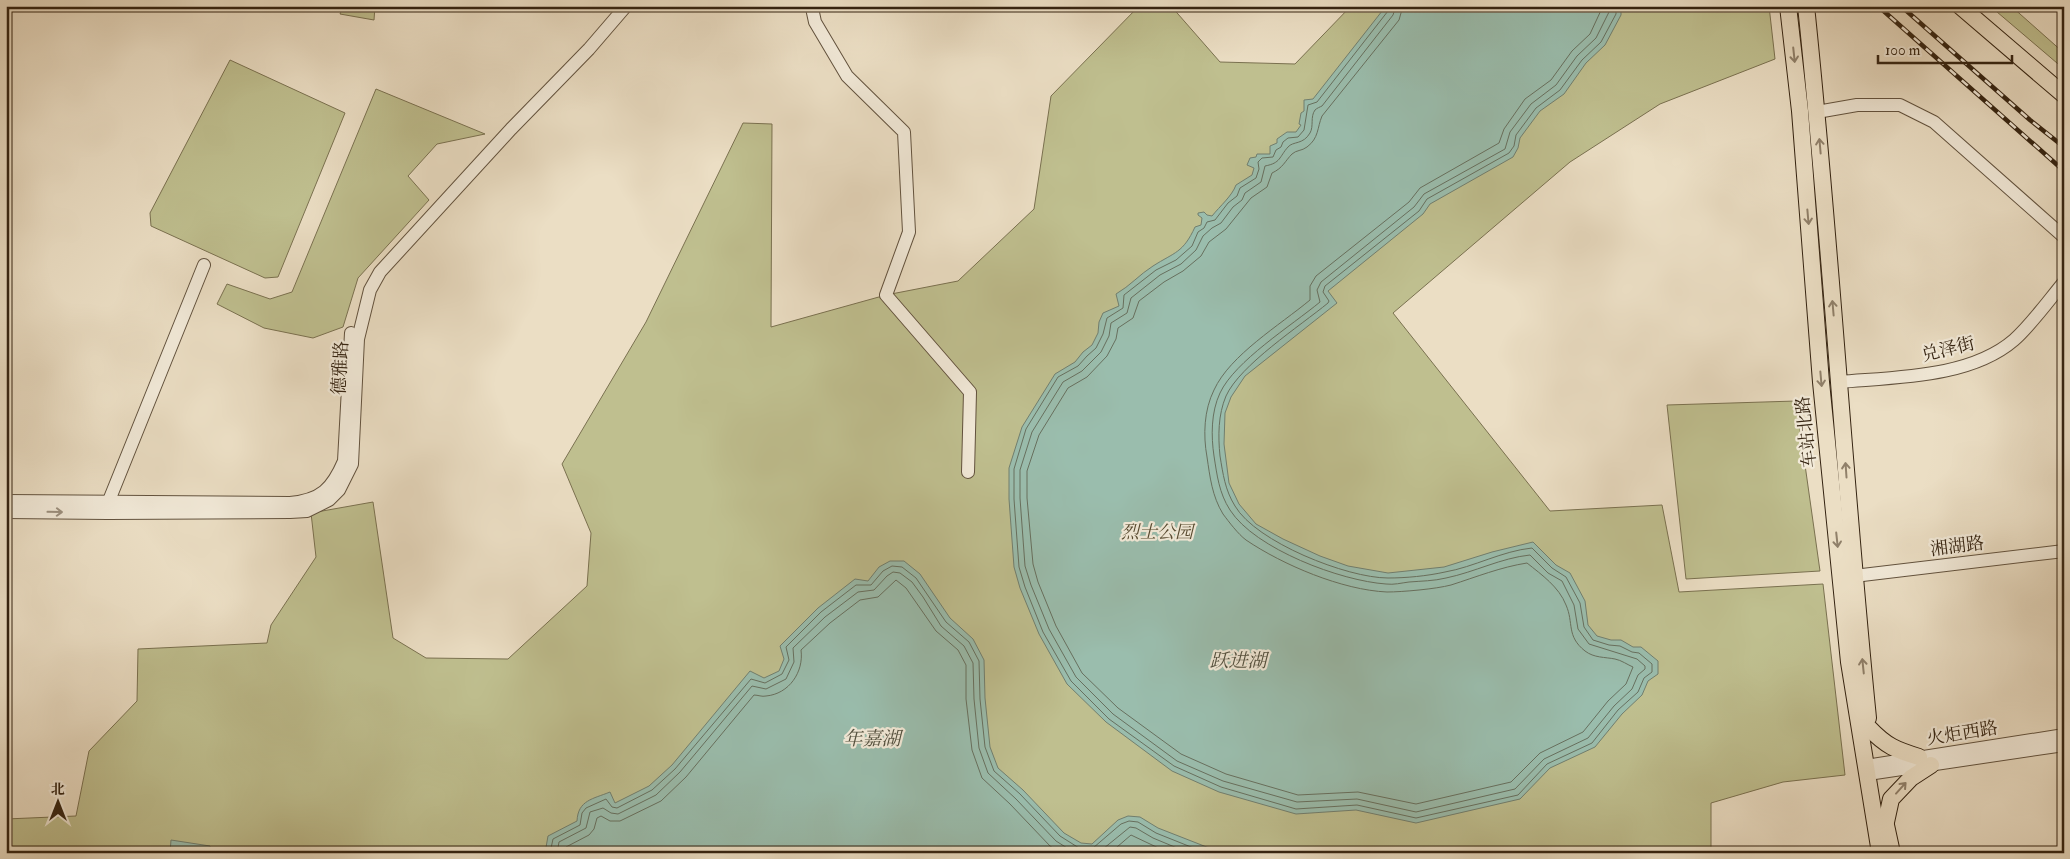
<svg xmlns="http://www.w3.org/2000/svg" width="2070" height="859" font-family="'IM FELL Double Pica','Noto Serif SC',serif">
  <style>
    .green { fill: #bfbf8f; stroke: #7a7150 }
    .water { fill: #9abdad; stroke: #717f6f }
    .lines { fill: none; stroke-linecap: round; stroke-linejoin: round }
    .shore { stroke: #67705f; stroke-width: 1 }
    .minor-casing { stroke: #62523e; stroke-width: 14 }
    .major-casing { stroke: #342311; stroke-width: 18 }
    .minor { stroke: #f2ead9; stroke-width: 12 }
    .major { stroke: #ebdec4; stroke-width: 16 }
    .rail-casing { stroke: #342311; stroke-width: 4.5 }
    .rail { stroke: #f2ead9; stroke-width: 2.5; stroke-dasharray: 8; stroke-linecap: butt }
    .oneway { stroke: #90806a }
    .oneway2 { stroke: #9c907f }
    .labels { text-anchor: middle; stroke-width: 4.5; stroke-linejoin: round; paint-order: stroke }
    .street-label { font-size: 18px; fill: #342311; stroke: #f2ead9 }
    .park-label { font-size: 18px; font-style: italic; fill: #574a30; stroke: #f2ead9 }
    .water-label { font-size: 19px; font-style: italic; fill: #535140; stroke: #f2ead9 }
  </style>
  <rect width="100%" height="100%" fill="#ebdec4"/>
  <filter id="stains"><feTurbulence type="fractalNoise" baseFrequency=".004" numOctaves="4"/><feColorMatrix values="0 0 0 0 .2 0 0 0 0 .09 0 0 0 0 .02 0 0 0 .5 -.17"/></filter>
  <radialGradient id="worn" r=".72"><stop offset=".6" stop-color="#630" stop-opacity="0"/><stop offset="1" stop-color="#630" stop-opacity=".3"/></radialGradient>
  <g class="green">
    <polygon points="343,6 375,6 374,20 340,14"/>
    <polygon points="1139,6 1171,6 1220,62 1295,64 1351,6 1769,6 1775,59 1660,104 1570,162 1393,313 1550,511 1662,505 1679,592 1823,584 1845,775 1783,782 1711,803 1711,853 6,853 6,819 76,816 89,751 137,701 138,649 267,643 271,625 316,557 311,513 373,502 393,638 426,658 508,659 587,586 591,533 562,464 646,322 743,123 772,124 771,327 886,295 958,281 1034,209 1051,96"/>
    <polygon points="1990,6 2011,6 2064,53 2064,69"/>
    <polygon points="230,60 345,113 278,277 265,278 151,226 150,213"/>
    <polygon points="376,89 485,134 437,144 408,176 429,200 358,278 343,327 313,338 264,328 217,304 227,284 270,299 292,292"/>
    <polygon points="1796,401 1820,571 1686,579 1667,405"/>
  </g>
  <g class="water">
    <path d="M1386 6H1621V15L1605 45 1586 63 1564 94 1540 111 1520 138 1518 148 1513 157 1430 204 1423 214 1328 291 1337 303 1245 376 1231 397 1225 413 1224 444 1229 483 1239 504 1256 524 1283 539 1320 556 1348 566 1388 573 1444 567 1492 552 1533 542 1556 565 1570 573 1585 601 1588 625 1597 636 1611 640H1621L1633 647H1641L1658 661V674L1648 681 1642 695 1622 714 1595 747 1550 768 1520 799 1416 823 1356 810 1296 814 1219 792 1172 771 1106 722 1067 684 1039 634 1020 588 1014 567 1009 499V468L1022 427 1055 374 1075 362 1083 352 1092 345 1098 333 1099 322 1103 313 1119 306 1116 294C1130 286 1140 274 1153 266 1175 252 1183 253 1195 227L1201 225 1202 218 1198 215V213L1204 212 1207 215 1212 216C1220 206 1232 196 1236 185L1252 175 1254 168 1247 165 1250 158 1256 157 1257 154H1270V146L1277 143V139L1287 132H1296L1301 125 1299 124 1301 113 1304 111V100L1313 99Z"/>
    <path d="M890 561H904L920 574 950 618 973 639 984 660 985 698 990 747 998 768 1023 790 1064 833 1081 843 1092 844 1118 820 1128 816 1140 817 1158 828 1222 853H545L548 836 577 821C578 800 593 799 610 792L615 803 649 786 672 765 750 671 764 678 779 671 784 659 780 646 818 608 855 579 868 581 879 567Z"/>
    <polygon points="171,840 210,846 211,853 170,853"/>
  </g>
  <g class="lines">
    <g class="shore">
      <path d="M1390 6 1388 11 1317 102 1308 105 1304 130 1298 137 1288 138 1283 142 1281 147 1276 150 1273 157 1262 158 1258 162 1259 169 1256 178 1240 188 1237 196 1228 203 1215 220 1207 222 1204 228 1198 232 1192 246 1176 260 1156 270 1124 295 1123 308 1107 318 1103 334 1096 348 1087 356 1078 366 1058 377 1026 429 1014 469V499L1019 567 1025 587 1043 632 1071 681 1109 719 1174 766 1221 787 1296 809 1357 805 1416 818 1518 795 1547 764 1592 743 1618 710 1638 692 1644 678 1652 672V664L1639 653 1632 652 1620 646 1609 645 1593 640 1584 627 1580 603 1566 577 1552 568 1532 548C1502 551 1474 567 1445 572 1427 576 1406 578 1388 578 1347 578 1256 542 1235 506 1225 490 1223 474 1220 456 1218 436 1218 415 1226 396 1240 365 1300 326 1328 303L1329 301 1323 292 1325 286 1419 211 1427 199 1509 153 1514 146 1516 135 1536 108 1560 90 1582 60 1601 42 1616 14V6"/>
      <path d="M1396 6 1393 15 1322 106C1320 107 1317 108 1315 110 1310 117 1314 126 1310 133 1303 145 1293 141 1288 147 1279 157 1281 163 1265 166L1261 182 1245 193 1242 200 1233 207 1221 223 1212 228 1203 236 1196 250 1181 264 1160 275 1131 298 1127 313 1111 323 1109 336 1101 352 1082 371 1063 382 1032 432 1020 470V498L1025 566 1031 585 1049 629 1076 677 1113 714 1177 761 1223 781 1297 802 1357 799 1416 812 1515 789 1544 759 1588 738 1614 706 1632 689 1638 675 1645 669V666L1637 659 1589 644 1578 629 1574 605 1562 581 1548 573 1530 555C1501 558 1475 572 1446 578 1434 581 1421 581 1409 582 1401 583 1394 585 1386 584 1341 581 1255 549 1230 510 1219 493 1217 475 1214 456 1211 436 1211 412 1220 393 1235 361 1291 326 1320 302L1317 290 1321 282 1414 207 1424 194 1505 149 1510 132 1531 104 1556 85 1577 56 1596 38 1609 12 1610 6"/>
      <path d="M1403 6 1399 20 1322 116C1317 128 1319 138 1307 147 1302 151 1296 150 1292 154 1285 161 1283 168 1272 173L1267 187 1251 198 1226 229 1209 242 1201 256 1183 271 1164 282 1139 301 1133 318 1118 328 1116 339 1107 356 1087 377 1068 388 1039 435 1027 471V498L1033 564 1038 582 1056 626 1082 673 1118 708 1181 754 1226 774 1298 795 1358 792 1416 804 1511 782 1540 753 1583 732 1608 701 1626 684 1633 667C1628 665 1621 660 1615 659 1605 657 1594 658 1585 651 1566 636 1574 623 1566 605 1559 587 1542 575 1527 563 1501 567 1476 577 1451 585 1436 589 1402 592 1387 592 1342 590 1283 565 1246 540 1238 534 1229 522 1223 514 1212 496 1210 477 1207 457 1203 435 1204 410 1214 390 1230 355 1280 325 1310 300V286L1316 276 1409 202 1420 188 1499 143 1504 129 1525 99 1551 80 1572 51 1590 34 1603 6"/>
      <polyline points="550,853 553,839 580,825 582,813 586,808 606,799 612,807 617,808 652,790 675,769 751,679 765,683 782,674 789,660 786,647 821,612 856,585 871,585 883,571 892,566 902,567 916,578 946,622 969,642 979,661 980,699 985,747 994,771 1020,794 1060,836 1079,848 1093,848 1121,824 1129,821 1138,822 1156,833 1206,853"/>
      <polyline points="557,853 559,842 586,828 590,812 603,808 611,813 618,814 656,795 680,772 752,686 766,689 786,679 794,662 793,648 825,617 858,592 874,590 887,576 893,572 900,573 912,582 923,597 941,626 964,646 973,663 974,699 979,748 988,773 1016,799 1056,841 1075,853"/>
      <path d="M564 853 566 847 589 835 594 829 597 818 601 816 610 821H620L661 801 686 777 754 695C758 695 762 697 766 696 789 694 804 672 801 650L830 623 860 600 878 597 896 580 906 588 936 631 958 650 966 665V699L972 750 982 778 1010 804 1050 846 1061 853"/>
      <polyline points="1098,853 1130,827 1136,828 1153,838 1189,853"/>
      <polyline points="1110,853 1131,835 1169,853"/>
    </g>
    <g class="minor-casing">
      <g id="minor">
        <polyline points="809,6 812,8 815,22 847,76 904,132 909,232 886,295 970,392 968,472"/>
        <polyline points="1817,112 1857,105 1900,105 1934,122 2064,237"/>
        <path d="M1839 382C1895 377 1970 378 2014 340 2031 325 2049 300 2064 282"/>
        <path d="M6 501 290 503C321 500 332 489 344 461L351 333"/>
        <polyline points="108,511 108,503 204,265"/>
        <polyline points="6,512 108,513 290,512 307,511 329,500 339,490 352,464 358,339 370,290 380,272 511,129 589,49 626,6"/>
        <polyline points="1854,576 2064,551"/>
        <polyline points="1866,766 2064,735"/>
        <polyline points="1868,774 2064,745"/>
      </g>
    </g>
    <g class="major-casing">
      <g id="major">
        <polyline points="1788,6 1800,111 1821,382 1849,662 1880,853"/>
        <path d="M1806 6C1831 243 1844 481 1868 718"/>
        <polyline points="1960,6 2064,95"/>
        <path d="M1869 728C1886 746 1896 750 1919 757"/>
        <polyline points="1884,816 1892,853"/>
        <polyline points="1886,822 1891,799 1911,778 1931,765"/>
      </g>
    </g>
    <use href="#minor" class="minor"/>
    <use href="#major" class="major"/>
    <g class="rail-casing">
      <g id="rail">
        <polyline points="1878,6 2064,171"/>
        <polyline points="1901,6 2030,120 2064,147"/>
      </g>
    </g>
    <use href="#rail" class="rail"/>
  </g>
  <defs><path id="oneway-shaft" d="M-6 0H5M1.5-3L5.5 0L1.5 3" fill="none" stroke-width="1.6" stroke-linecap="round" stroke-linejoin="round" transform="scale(1.25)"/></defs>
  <g class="oneway">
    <use href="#oneway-shaft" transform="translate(1794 55) rotate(84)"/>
    <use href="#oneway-shaft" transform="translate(1820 146) rotate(-95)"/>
    <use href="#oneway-shaft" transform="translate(1808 217) rotate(85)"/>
    <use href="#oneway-shaft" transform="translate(1833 308) rotate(-95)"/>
    <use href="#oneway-shaft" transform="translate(1821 379) rotate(85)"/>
    <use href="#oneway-shaft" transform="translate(1846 470) rotate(-94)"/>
    <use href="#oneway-shaft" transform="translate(1837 540) rotate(84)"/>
    <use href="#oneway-shaft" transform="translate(1863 666) rotate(-96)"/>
    <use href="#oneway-shaft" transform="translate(1901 788) rotate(-48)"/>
  </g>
  <use class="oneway2" href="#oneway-shaft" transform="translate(55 512) rotate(1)"/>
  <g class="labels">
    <g class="street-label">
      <text transform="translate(1948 349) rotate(-14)" y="6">兑泽街</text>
      <text transform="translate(340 368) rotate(-87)" y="6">德雅路</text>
      <text transform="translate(1806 432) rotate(-96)" y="6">车站北路</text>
      <text transform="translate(1957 546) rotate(-7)" y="6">湘湖路</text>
      <text transform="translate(1962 733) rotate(-9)" y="6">火炬西路</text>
    </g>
    <g class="park-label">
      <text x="1157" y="538">烈士公园</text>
    </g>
    <g class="water-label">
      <text x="1238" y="667">跃进湖</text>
      <text x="872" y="745">年嘉湖</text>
    </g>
  </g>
  <rect width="2070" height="859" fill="none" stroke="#ebdec4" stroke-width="25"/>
  <rect x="8" y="8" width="2055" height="844" fill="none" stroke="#342311" stroke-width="2.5"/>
  <rect x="12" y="12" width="2045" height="834" fill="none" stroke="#342311"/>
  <g transform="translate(58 802)" stroke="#f2ead9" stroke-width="4" paint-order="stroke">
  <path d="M0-4L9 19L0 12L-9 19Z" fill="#342311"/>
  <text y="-8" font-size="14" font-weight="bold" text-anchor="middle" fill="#342311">北</text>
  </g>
  <path d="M1878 55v8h134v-8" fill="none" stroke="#342311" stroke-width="2.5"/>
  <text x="1885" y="55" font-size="15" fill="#342311" stroke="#f2ead9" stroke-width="4" paint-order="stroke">100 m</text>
  <rect width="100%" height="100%" filter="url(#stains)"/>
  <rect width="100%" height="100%" fill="url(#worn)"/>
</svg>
